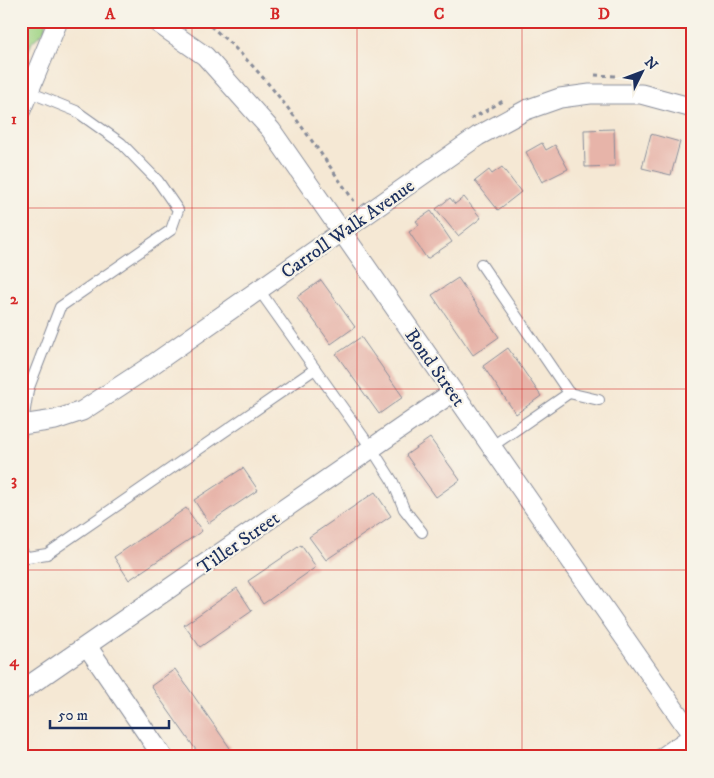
<svg xmlns="http://www.w3.org/2000/svg" width="714" height="778" font-family="'IM FELL DW Pica',serif">
  <style>
    .green { fill: #a0d485; stroke: #5e8272 }
    .building { fill: #e7b4a9 }
    .lines { fill: none; stroke-linecap: round; stroke-linejoin: round }
    .service-casing { stroke: #888c99; stroke-width: 12 }
    .minor-casing { stroke: #888c99; stroke-width: 21 }
    .path { stroke: #888c99; stroke-width: 3; stroke-dasharray: 4 4; stroke-linecap: butt }
    .service { stroke: #fff; stroke-width: 10 }
    .minor { stroke: #fff; stroke-width: 19 }
    .grid { fill: none; stroke: #d62828; stroke-width: 1; stroke-opacity: 0.55 }
    .labels { text-anchor: middle; stroke-width: 4.5; stroke-linejoin: round; paint-order: stroke }
    .street-label { font-size: 19px; fill: #1b2f5e; stroke: #f7f3e8 }
    .neatline { fill: none; stroke: #d62828; stroke-width: 2 }
    .grid-label { font-size: 16px; text-anchor: middle; font-weight: bold; fill: #d62828 }
  </style>
  <rect width="100%" height="100%" fill="#f7f3e8"/>
  <filter id="ink" filterUnits="userSpaceOnUse"><feTurbulence type="fractalNoise" baseFrequency=".02" numOctaves="2"/><feDisplacementMap in="SourceGraphic" scale="10" xChannelSelector="R" yChannelSelector="G"/><feConvolveMatrix kernelMatrix="1 2 1 2 8 2 1 2 1" color-interpolation-filters="sRGB"/></filter>
  <filter id="wash" filterUnits="userSpaceOnUse"><feTurbulence type="fractalNoise" baseFrequency=".0096" numOctaves="4" result="noise"/><feDisplacementMap in="SourceGraphic" scale="20" xChannelSelector="R" yChannelSelector="G"/><feGaussianBlur stdDeviation="1.12" result="paint"/><feColorMatrix in="noise" values="0 0 0 0 0 0 0 0 0 0 0 0 0 0 0 0 0 1.4 0 .05"/><feComposite in="paint" operator="in"/></filter>
  <g filter="url(#wash)">
    <rect width="100%" height="100%" fill="#f5e8d4"/>
    <polygon class="green" points="21,21 47,21 44,31 32,42 21,70"/>
    <g id="blocks">
      <g class="building">
        <polygon points="614,129 615,166 585,167 584,130"/>
        <polygon points="651,134 680,142 671,175 642,168"/>
        <polygon points="542,143 546,150 555,145 568,169 542,182 526,152"/>
        <polygon points="502,167 521,192 498,210 475,181 489,170 492,174"/>
        <polygon points="464,197 481,218 458,236 436,209 450,198 455,204"/>
        <polygon points="431,211 452,242 427,259 409,232 419,225 416,221"/>
        <polygon points="458,278 499,337 473,355 432,295"/>
        <polygon points="321,280 355,327 331,344 297,297"/>
        <polygon points="361,337 403,397 379,414 336,354"/>
        <polygon points="508,348 541,396 516,414 483,366"/>
        <polygon points="430,438 460,480 436,497 406,455"/>
        <polygon points="243,468 258,490 209,523 194,500"/>
        <polygon points="375,492 391,516 326,560 309,537"/>
        <polygon points="186,508 202,531 129,580 114,557"/>
        <polygon points="301,545 316,567 263,604 248,581"/>
        <polygon points="237,588 252,611 200,647 184,625"/>
        <polygon points="175,669 230,748 217,757 201,757 151,686"/>
      </g>
    </g>
  </g>
  <g filter="url(#ink)">
    <use href="#blocks" fill-opacity="0" stroke="#888c99" stroke-width="1"/>
    <g class="lines">
      <g class="service-casing">
        <g id="service">
          <polyline points="481,264 569,393 491,447"/>
          <polyline points="259,290 372,449 393,482 404,509 422,532"/>
          <polyline points="569,393 599,400"/>
          <polyline points="21,435 28,390 60,307 171,230 178,210 158,181 121,143 76,111 29,92"/>
          <polyline points="21,552 28,557 47,554 315,369"/>
        </g>
      </g>
      <g class="minor-casing">
        <g id="minor">
          <polyline points="155,21 205,56 271,130 693,736 663,757"/>
          <polyline points="21,110 58,21"/>
          <polyline points="21,425 55,420 82,411 149,367 478,136 526,110 560,98 590,94 641,94 693,108"/>
          <polyline points="87,646 163,757"/>
          <polyline points="21,691 453,392"/>
        </g>
      </g>
      <g class="path">
        <path d="M204 21C268 71 308 136 354 201"/>
        <polyline points="595,75 616,76"/>
        <polyline points="471,119 503,101"/>
      </g>
      <use href="#service" class="service"/>
      <use href="#minor" class="minor"/>
    </g>
  </g>
  <path class="grid" d="M192 21V757M357 21V757M522 21V757M21 208H693M21 389H693M21 570H693"/>
  <g class="labels">
    <g class="street-label">
      <text transform="translate(347 228) rotate(-35)" y="7">Carroll Walk Avenue</text>
      <text transform="translate(436 367) rotate(55)" y="7">Bond Street</text>
      <text transform="translate(238 542) rotate(-35)" y="7">Tiller Street</text>
    </g>
  </g>
  <rect width="714" height="778" fill="none" stroke="#f7f3e8" stroke-width="55"/>
  <g transform="translate(642 72) rotate(48)" stroke="#f7f3e8" stroke-width="4" paint-order="stroke">
  <path d="M0-4L9 19L0 12L-9 19Z" fill="#1b2f5e"/>
  <text y="-8" font-size="14" font-weight="bold" text-anchor="middle" fill="#1b2f5e">N</text>
  </g>
  <path d="M50 720v8h119v-8" fill="none" stroke="#1b2f5e" stroke-width="2.5"/>
  <text x="58" y="720" font-size="15" fill="#1b2f5e" stroke="#f7f3e8" stroke-width="4" paint-order="stroke">50 m</text>
  <rect x="28" y="28" width="658" height="722" class="neatline"/>
  <g class="grid-label">
    <text x="110" y="19">A</text>
    <text x="275" y="19">B</text>
    <text x="439" y="19">C</text>
    <text x="604" y="19">D</text>
    <text x="14" y="124">1</text>
    <text x="14" y="304">2</text>
    <text x="14" y="485">3</text>
    <text x="14" y="666">4</text>
  </g>
</svg>
